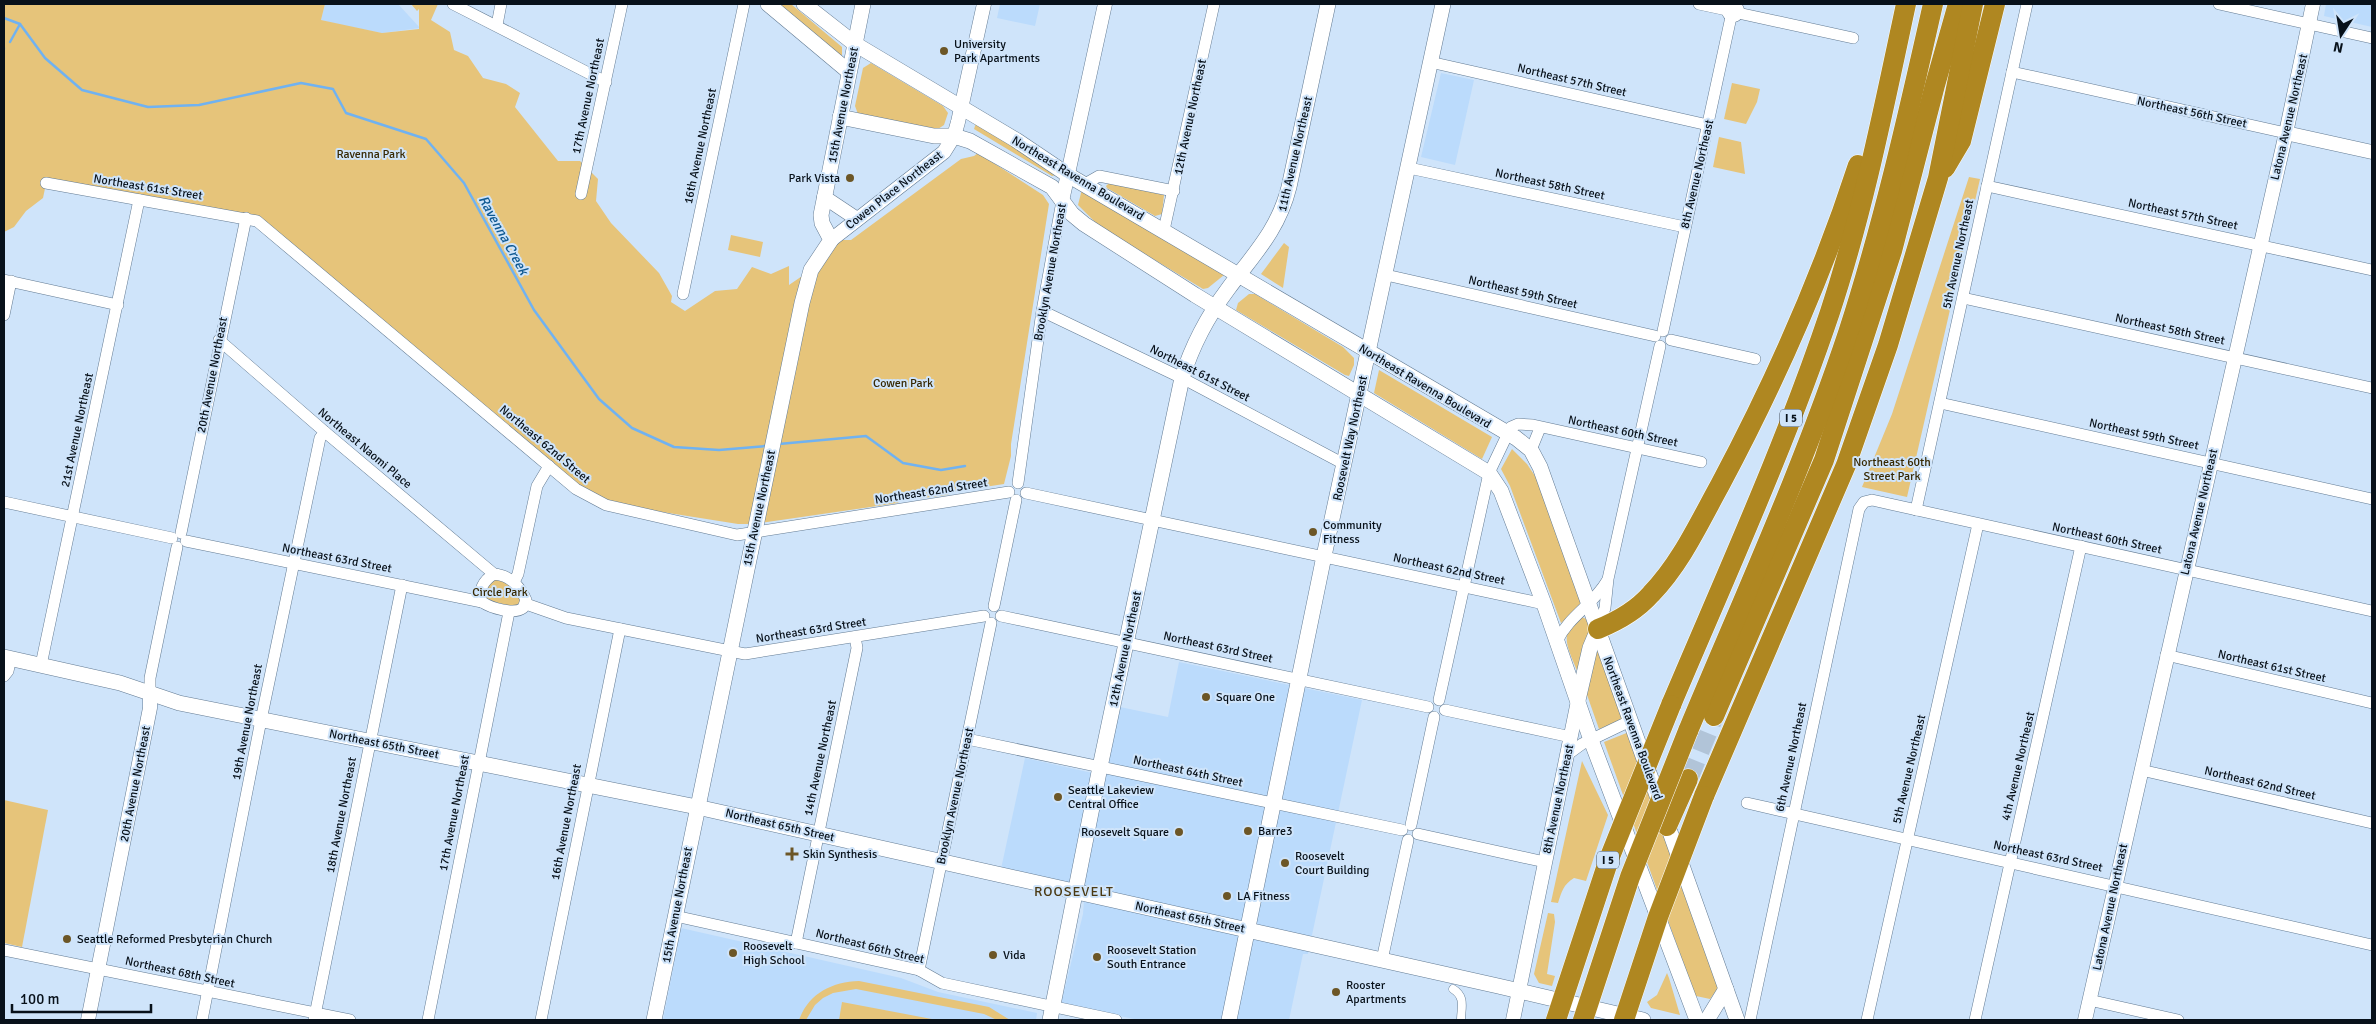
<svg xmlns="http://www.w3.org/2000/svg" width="2376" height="1024" font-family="Signika,sans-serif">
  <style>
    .built { fill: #bbdbfc }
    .green { fill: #e6c47a }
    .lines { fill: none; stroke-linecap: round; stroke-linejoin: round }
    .stream { stroke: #70b2f1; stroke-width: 2.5 }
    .motorway-tunnel { stroke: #b1c4d8; stroke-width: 20; stroke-dasharray: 20 10; stroke-linecap: butt }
    .pedestrian-casing { stroke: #637b93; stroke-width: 9 }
    .minor-casing { stroke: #637b93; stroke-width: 12 }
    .tertiary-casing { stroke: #637b93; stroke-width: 15 }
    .secondary-casing { stroke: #637b93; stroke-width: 16 }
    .motorway-casing { stroke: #fff; stroke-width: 21 }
    .pedestrian { stroke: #fff; stroke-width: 8 }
    .minor { stroke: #fff; stroke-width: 11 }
    .tertiary { stroke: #fff; stroke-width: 14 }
    .secondary { stroke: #fff; stroke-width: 15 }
    .motorway { stroke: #af8721; stroke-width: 20 }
    .motorway-bridge-casing { stroke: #fff; stroke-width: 21; stroke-linecap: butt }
    .motorway-bridge { stroke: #af8721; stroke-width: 20 }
    .poi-dot { fill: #6c5626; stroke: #cfe4fa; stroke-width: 2 }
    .labels { text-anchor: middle; stroke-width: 4; stroke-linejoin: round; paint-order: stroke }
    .shield { fill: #cfe4fa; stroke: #44505d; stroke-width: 1 }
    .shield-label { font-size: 11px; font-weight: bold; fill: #08111a }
    .poi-label { font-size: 12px; fill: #08111a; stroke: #cfe4fa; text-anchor: start }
    .street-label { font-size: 12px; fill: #08111a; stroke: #cfe4fa }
    .park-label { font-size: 12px; fill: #372801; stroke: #cfe4fa }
    .water-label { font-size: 14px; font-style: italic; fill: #0f5992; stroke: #cfe4fa }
    .neighbourhood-label { font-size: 14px; letter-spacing: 1px; fill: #4b3a13; stroke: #cfe4fa }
  </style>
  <rect width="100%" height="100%" fill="#cfe4fa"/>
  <g class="built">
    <polygon points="325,4 398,4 420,28 382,33 341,25 321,20"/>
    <polygon points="1000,4 1040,4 1035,26 997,18"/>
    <polygon points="2326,4 2372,4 2372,27 2324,16"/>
    <polygon points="1441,73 1474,80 1455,165 1421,157"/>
    <polygon points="1179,662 1362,700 1308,954 1303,954 1289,1020 1139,1020 1061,1004 1083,914 1085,887 1001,869 1025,758 1106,776 1120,707 1168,717"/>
    <polygon points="681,928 901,978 938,992 1037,1013 1036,1020 663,1020"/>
  </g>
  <g class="green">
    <polygon points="4,4 325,4 321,20 382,33 419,29 419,9 417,11 411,4 438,4 431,20 450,32 454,50 468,56 483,78 506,84 520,93 515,107 558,161 580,161 598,179 596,201 611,223 659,273 672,296 671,302 685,311 715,291 737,289 752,267 771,274 789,266 789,285 811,270 831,240 851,240 961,159 974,156 978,153 1043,195 1049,204 1011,444 1011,456 1004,484 952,492 947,495 899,501 898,503 754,524 738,524 656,511 640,513 586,494 257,217 47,179 43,198 26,211 14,227 4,232"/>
    <polygon points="773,4 791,4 842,47 842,55 840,56"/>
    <polygon points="871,63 943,106 948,113 944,125 938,129 858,114 855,106 863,68"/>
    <polygon points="1732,83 1760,89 1757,102 1746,124 1724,119"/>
    <polygon points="976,123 1056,175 1052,176 974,129"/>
    <polygon points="1719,137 1741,142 1745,174 1713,167"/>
    <polygon points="1969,177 1980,179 1907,497 1862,487 1892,414"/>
    <polygon points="1109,183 1164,195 1162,214 1155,216 1107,188 1106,186"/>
    <polygon points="1082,189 1224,275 1208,288 1203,289 1100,227 1078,205"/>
    <polygon points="731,235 763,242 760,257 728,250"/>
    <polygon points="1284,243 1289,247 1283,288 1261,274"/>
    <polygon points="1249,294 1255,294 1343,347 1354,358 1354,365 1349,376 1345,375 1236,310 1238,303"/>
    <polygon points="1379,370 1492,437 1482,459 1374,393"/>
    <polygon points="1512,449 1527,464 1537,479 1582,604 1580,608 1561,623 1510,486 1501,469"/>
    <polygon points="493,579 511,583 522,600 519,608 486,600 484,591"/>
    <path d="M1582 617 1586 619 1593 633 1577 671C1574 661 1563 643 1568 632 1570 627 1577 622 1582 617Z"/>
    <polygon points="1597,648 1625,719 1599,729 1586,692"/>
    <polygon points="1629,732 1721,984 1710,999 1696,996 1694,993 1604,742"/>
    <path d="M1582 761 1608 815 1586 881 1574 878C1563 885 1562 891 1558 903L1551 902Z"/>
    <polygon points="4,800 48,810 22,947 4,943"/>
    <polygon points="1548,913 1554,914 1555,922 1547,974 1555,976 1552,986 1539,983 1534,974"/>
    <polygon points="1667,973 1669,978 1680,1015 1651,1008 1647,1002 1657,995"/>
    <path d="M859 981 989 1007 1010 1020H997L984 1014 856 989 833 993 823 998 815 1005 806 1020H799C809 993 832 982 859 981Z"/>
    <polygon points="842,1002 937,1020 839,1020"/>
  </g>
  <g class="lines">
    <g class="stream">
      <polyline points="4,18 20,24 45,58 82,90 148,107 199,105 301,83 333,89 346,113 426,139 464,183 534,310 599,399 632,428 674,447 719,450 766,446"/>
      <polyline points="10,42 20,24"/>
      <polyline points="4,49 4,48"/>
      <polyline points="779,444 866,436 903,463 941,470 965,466"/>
    </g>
    <polyline class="motorway-tunnel" points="1688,779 1714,716"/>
    <g class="pedestrian-casing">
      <path id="pedestrian" d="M1453 989C1466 997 1461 1008 1461 1020"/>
    </g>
    <g class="minor-casing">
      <g id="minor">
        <polyline points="453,4 606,82"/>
        <polyline points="1699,4 1727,10"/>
        <polyline points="2219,4 2372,38"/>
        <circle cx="1733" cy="11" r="5.5"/>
        <polyline points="1738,13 1853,38"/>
        <polyline points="497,25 501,4"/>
        <polyline points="1430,62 1708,125"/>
        <polyline points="2012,72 2286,133"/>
        <polyline points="1409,168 1685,227"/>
        <polyline points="46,183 257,221 576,489 606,505 737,535 1009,492"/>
        <polyline points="1085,184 1099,176 1174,191"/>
        <polyline points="1987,186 2372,270"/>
        <polyline points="581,194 622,4"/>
        <polyline points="1164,230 1214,4"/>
        <polyline points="1386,275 1655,336"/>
        <polyline points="4,280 118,305"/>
        <polyline points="683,294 744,4"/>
        <polyline points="1963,298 2372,388"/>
        <polyline points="1042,311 1182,378 1344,464"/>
        <polyline points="4,315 11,281"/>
        <polyline points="1663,331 1731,17"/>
        <polyline points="219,340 325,432 494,574"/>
        <polyline points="1671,340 1755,359"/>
        <polyline points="1940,403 2372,499"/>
        <polyline points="1531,450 1540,428"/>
        <polyline points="1018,483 1042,311 1062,201"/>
        <polyline points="1026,493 1544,604"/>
        <polyline points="4,502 172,538"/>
        <polyline points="1916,510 2027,4"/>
        <polyline points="181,533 246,218"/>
        <polyline points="186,541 482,602"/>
        <path d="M494 574C509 575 520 586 526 600L523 608C514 615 491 608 482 602 477 591 484 580 494 574Z"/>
        <polyline points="514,582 518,574 537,486 549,466"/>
        <polyline points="526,604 566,618 745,654 984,616"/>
        <polyline points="994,606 1016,500"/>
        <polyline points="1001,616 1428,707"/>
        <polyline points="1598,629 1605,608 1608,579 1660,346"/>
        <path d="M1557 641C1569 616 1594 604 1607 581"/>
        <polyline points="2166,655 2372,703"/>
        <polyline points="41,665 139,200"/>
        <polyline points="4,676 8,671 11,658"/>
        <polyline points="150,693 150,678 177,547"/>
        <polyline points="1439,700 1489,473 1511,427 1518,424 1533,425 1701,462"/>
        <polyline points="1445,710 1571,737"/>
        <polyline points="967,739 1402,830"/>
        <polyline points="1567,755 1582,744 1630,721"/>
        <polyline points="2141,770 2372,823"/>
        <polyline points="1747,803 2372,945"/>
        <polyline points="1411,825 1434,717"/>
        <polyline points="1418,834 1545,862"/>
        <polyline points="675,916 919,970 942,983 1116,1020"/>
        <polyline points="796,943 857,648 855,637"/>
        <polyline points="4,950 350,1020"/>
        <polyline points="1382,960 1408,840"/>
        <polyline points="919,970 991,623"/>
        <polyline points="2089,1000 2178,1020"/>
        <polyline points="202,1020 261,720 320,438 325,432"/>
        <polyline points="314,1020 402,585"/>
        <polyline points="428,1020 509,612"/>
        <polyline points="541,1020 620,629"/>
        <polyline points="1750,1020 1859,509 1864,502 1872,500 2372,611"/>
        <polyline points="1867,1020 1978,524"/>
        <polyline points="1975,1020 2081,546"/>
      </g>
    </g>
    <g class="tertiary-casing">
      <g id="tertiary">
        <polyline points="2286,133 2372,152"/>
        <polyline points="824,197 857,219"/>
        <polyline points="1062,201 1105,4"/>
        <polyline points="831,240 944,152 954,136 958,122 984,4"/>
        <polyline points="88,1020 150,708 150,693"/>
        <polyline points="1513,1020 1578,701"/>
        <polyline points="2085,1020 2286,133 2313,4"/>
      </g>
    </g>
    <g class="secondary-casing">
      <g id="secondary">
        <polyline points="768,4 848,71"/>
        <polyline points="804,4 855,44 1016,140 1068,175 1516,438 1531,450 1540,467 1737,1020"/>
        <polyline points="840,117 934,136 954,136 970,141 1052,187 1072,214 1084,224 1195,295 1489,473 1501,491 1544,604 1591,740 1697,1020"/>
        <polyline points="4,657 120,683 179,703 697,807 1498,986 1643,1020"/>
        <polyline points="1578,700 1590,648 1598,629"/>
        <polyline points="654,1020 802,303 811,270 831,240 822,223 821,215 863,4"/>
        <path d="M1050 1020 1100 767 1182 378C1192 346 1207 317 1228 289 1253 255 1278 231 1289 187L1328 4"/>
        <polyline points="1229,1020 1324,556 1443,4"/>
        <polyline points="1707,1020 1726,989"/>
      </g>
    </g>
    <g class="motorway-casing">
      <g id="motorway">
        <polyline points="1945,168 1961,141 1995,4"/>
        <path d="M1598 629C1618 621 1636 611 1651 594 1681 563 1699 523 1720 485 1775 382 1822 276 1858 165"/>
        <path d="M1671 705C1726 575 1785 446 1830 312 1863 212 1884 107 1906 4"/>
        <polyline points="1714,716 1824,460 1892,251 1935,85 1958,4"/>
        <path d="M1688 731C1743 599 1803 468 1848 333 1883 225 1908 115 1933 4"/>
        <polyline points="1704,796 1846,465 1888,345 1938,178 1973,4"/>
        <polyline points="1667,826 1688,779"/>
      </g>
    </g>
    <use href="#pedestrian" class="pedestrian"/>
    <use href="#minor" class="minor"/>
    <use href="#tertiary" class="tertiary"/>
    <use href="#secondary" class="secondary"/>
    <use href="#motorway" class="motorway"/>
    <g class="motorway-bridge-casing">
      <g id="motorway-bridge">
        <polyline points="1556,1020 1609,859 1671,705"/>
        <polyline points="1583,1020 1630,877 1688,731"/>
        <polyline points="1624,1020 1658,917 1704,796"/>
      </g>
    </g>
    <use href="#motorway-bridge" class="motorway-bridge"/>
  </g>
  <g class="poi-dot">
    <circle cx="944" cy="51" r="5"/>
    <circle cx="850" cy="178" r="5"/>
    <circle cx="1313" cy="532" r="5"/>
    <circle cx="1206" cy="697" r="5"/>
    <circle cx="1058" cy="797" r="5"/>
    <circle cx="1248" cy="831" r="5"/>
    <circle cx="1179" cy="832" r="5"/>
    <path d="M789.5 846.5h5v5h5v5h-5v5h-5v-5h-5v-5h5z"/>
    <circle cx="1285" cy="863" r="5"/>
    <circle cx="1227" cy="896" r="5"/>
    <circle cx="67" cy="939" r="5"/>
    <circle cx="733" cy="953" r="5"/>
    <circle cx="993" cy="955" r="5"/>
    <circle cx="1097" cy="957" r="5"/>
    <circle cx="1336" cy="992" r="5"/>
  </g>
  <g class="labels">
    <g class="shield">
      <rect x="1780" y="409.5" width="22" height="17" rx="4"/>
      <rect x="1597" y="851.5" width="22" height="17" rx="4"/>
    </g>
    <g class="shield-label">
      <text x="1791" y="422">I 5</text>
      <text x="1608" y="864">I 5</text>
    </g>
    <g class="poi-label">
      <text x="954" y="48">University<tspan x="954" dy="14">Park Apartments</tspan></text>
      <text x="840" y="182" text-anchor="end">Park Vista</text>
      <text x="1323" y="529">Community<tspan x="1323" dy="14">Fitness</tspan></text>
      <text x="1216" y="701">Square One</text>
      <text x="1068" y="794">Seattle Lakeview<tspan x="1068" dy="14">Central Office</tspan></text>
      <text x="1258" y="835">Barre3</text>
      <text x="1169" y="836" text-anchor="end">Roosevelt Square</text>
      <text x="803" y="858">Skin Synthesis</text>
      <text x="1295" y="860">Roosevelt<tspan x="1295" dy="14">Court Building</tspan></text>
      <text x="1237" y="900">LA Fitness</text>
      <text x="77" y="943">Seattle Reformed Presbyterian Church</text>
      <text x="743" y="950">Roosevelt<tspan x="743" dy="14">High School</tspan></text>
      <text x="1107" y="954">Roosevelt Station<tspan x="1107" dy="14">South Entrance</tspan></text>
      <text x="1003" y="959">Vida</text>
      <text x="1346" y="989">Rooster<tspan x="1346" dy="14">Apartments</tspan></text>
    </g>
    <g class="street-label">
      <text transform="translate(1572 80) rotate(13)" y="4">Northeast 57th Street</text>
      <text transform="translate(588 96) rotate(-78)" y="4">17th Avenue Northeast</text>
      <text transform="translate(843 105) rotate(-79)" y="4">15th Avenue Northeast</text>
      <text transform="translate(2192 112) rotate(12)" y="4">Northeast 56th Street</text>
      <text transform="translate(1190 117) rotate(-78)" y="4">12th Avenue Northeast</text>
      <text transform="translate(2289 117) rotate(-77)" y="4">Latona Avenue Northeast</text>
      <text transform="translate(700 146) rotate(-78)" y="4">16th Avenue Northeast</text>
      <text transform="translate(1295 154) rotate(-77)" y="4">11th Avenue Northeast</text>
      <text transform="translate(1697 174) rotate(-77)" y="4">8th Avenue Northeast</text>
      <text transform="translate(1078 178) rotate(31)" y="4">Northeast Ravenna Boulevard</text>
      <text transform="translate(1550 184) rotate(12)" y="4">Northeast 58th Street</text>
      <text transform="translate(148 187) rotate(9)" y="4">Northeast 61st Street</text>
      <text transform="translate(894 190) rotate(-38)" y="4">Cowen Place Northeast</text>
      <text transform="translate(2183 214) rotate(12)" y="4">Northeast 57th Street</text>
      <text transform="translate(1958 254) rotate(-78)" y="4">5th Avenue Northeast</text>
      <text transform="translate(1050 272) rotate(-80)" y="4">Brooklyn Avenue Northeast</text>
      <text transform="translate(1523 292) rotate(13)" y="4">Northeast 59th Street</text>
      <text transform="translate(2170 329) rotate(12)" y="4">Northeast 58th Street</text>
      <text transform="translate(1200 373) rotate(27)" y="4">Northeast 61st Street</text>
      <text transform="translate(212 375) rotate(-79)" y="4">20th Avenue Northeast</text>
      <text transform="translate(1425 386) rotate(31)" y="4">Northeast Ravenna Boulevard</text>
      <text transform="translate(77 430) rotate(-78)" y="4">21st Avenue Northeast</text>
      <text transform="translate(1623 431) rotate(12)" y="4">Northeast 60th Street</text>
      <text transform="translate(2144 434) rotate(12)" y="4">Northeast 59th Street</text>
      <text transform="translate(1350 438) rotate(-78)" y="4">Roosevelt Way Northeast</text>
      <text transform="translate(545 444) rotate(40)" y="4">Northeast 62nd Street</text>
      <text transform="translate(365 448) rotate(40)" y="4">Northeast Naomi Place</text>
      <text transform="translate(931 491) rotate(-9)" y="4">Northeast 62nd Street</text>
      <text transform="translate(759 508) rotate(-78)" y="4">15th Avenue Northeast</text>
      <text transform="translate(2199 512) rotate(-77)" y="4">Latona Avenue Northeast</text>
      <text transform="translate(2107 538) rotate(12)" y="4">Northeast 60th Street</text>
      <text transform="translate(337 558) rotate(11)" y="4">Northeast 63rd Street</text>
      <text transform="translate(1449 569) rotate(12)" y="4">Northeast 62nd Street</text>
      <text transform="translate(811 630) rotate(-9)" y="4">Northeast 63rd Street</text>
      <text transform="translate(1218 647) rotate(12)" y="4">Northeast 63rd Street</text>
      <text transform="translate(1125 649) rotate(-78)" y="4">12th Avenue Northeast</text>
      <text transform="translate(2272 666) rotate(13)" y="4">Northeast 61st Street</text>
      <text transform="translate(247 722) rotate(-79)" y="4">19th Avenue Northeast</text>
      <text transform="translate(1633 728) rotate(70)" y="4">Northeast Ravenna Boulevard</text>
      <text transform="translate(384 744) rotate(11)" y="4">Northeast 65th Street</text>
      <text transform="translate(1791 757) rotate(-78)" y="4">6th Avenue Northeast</text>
      <text transform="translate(820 758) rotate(-78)" y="4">14th Avenue Northeast</text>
      <text transform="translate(2018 766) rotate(-77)" y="4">4th Avenue Northeast</text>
      <text transform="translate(1909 769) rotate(-77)" y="4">5th Avenue Northeast</text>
      <text transform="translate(1188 771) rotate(12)" y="4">Northeast 64th Street</text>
      <text transform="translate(2260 783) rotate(13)" y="4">Northeast 62nd Street</text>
      <text transform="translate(135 784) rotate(-79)" y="4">20th Avenue Northeast</text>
      <text transform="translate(955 796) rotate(-78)" y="4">Brooklyn Avenue Northeast</text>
      <text transform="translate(1558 799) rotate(-78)" y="4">8th Avenue Northeast</text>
      <text transform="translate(454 813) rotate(-79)" y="4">17th Avenue Northeast</text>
      <text transform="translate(341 815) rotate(-79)" y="4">18th Avenue Northeast</text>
      <text transform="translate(566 822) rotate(-79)" y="4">16th Avenue Northeast</text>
      <text transform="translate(780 825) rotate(13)" y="4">Northeast 65th Street</text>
      <text transform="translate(2048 856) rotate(12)" y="4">Northeast 63rd Street</text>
      <text transform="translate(677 905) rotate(-79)" y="4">15th Avenue Northeast</text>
      <text transform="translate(2110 907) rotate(-78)" y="4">Latona Avenue Northeast</text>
      <text transform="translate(1190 917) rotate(12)" y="4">Northeast 65th Street</text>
      <text transform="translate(870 946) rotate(14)" y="4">Northeast 66th Street</text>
      <text transform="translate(180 972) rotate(12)" y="4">Northeast 68th Street</text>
    </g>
    <g class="park-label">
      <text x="371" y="158">Ravenna Park</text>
      <text x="903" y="387">Cowen Park</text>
      <text x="1892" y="466">Northeast 60th<tspan x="1892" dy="14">Street Park</tspan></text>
      <text x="500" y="596">Circle Park</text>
    </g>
    <g class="water-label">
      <text transform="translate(504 235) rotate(61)" y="5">Ravenna Creek</text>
    </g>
    <g class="neighbourhood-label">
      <text x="1074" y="896">ROOSEVELT</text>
    </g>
  </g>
  <rect width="2376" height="1024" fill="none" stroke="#08111a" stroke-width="10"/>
  <g transform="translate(2341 35) rotate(192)" stroke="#cfe4fa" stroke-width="4" paint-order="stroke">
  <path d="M0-4L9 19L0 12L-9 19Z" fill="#08111a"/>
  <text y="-8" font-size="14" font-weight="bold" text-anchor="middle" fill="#08111a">N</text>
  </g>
  <path d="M12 1004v8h139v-8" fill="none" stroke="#08111a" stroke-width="2.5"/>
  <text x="20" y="1004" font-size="15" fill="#08111a" stroke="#cfe4fa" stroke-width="4" paint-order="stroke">100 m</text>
</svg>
